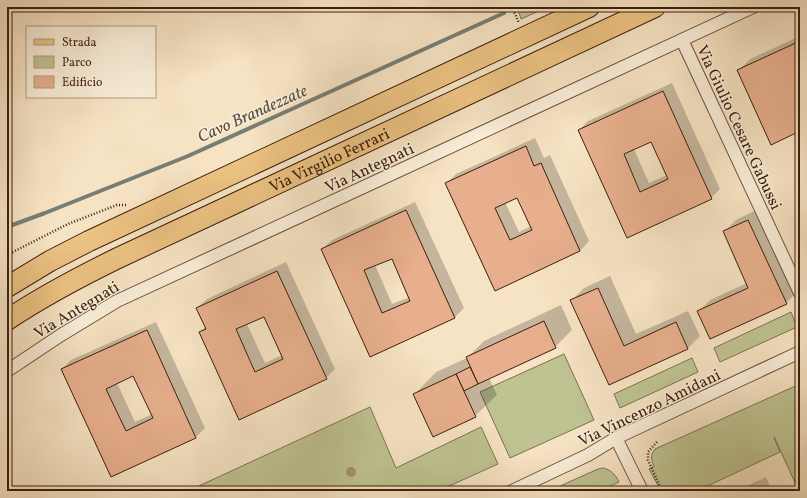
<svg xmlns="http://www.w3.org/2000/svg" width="807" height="498" font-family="Vollkorn,serif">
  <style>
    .green { fill: #bfc392; stroke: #7e7150 }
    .shadow { fill: #0003; fill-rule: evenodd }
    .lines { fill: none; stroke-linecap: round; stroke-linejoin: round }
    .stream { stroke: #777e75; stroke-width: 4 }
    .building { fill: #e7af8d; stroke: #3d1f0d; fill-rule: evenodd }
    .street-casing { stroke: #6b503a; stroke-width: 14 }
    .primary-casing { stroke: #3d1f0d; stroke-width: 22 }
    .path { stroke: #3d1f0d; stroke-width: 2.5; stroke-dasharray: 1 2; stroke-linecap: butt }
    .street { stroke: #f9edd8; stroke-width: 12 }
    .primary { stroke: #ebc282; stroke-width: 20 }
    .tree { fill: #a69275 }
    .labels { text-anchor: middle; stroke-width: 3; stroke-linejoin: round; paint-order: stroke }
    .street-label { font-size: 16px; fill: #3d1f0d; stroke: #f9edd8 }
    .water-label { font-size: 17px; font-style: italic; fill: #5a4e41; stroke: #f9edd8 }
  </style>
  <rect width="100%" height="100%" fill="#f6e3c3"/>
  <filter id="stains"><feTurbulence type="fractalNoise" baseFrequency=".005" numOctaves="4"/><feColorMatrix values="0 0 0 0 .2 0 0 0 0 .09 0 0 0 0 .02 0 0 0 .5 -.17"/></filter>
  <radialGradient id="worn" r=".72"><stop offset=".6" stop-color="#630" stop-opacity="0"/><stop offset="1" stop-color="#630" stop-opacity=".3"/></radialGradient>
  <g class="green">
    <polygon points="517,7 548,7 521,19"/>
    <polygon points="791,312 797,327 720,362 714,348"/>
    <polygon points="564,354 594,420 510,458 480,392"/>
    <polygon points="692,358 698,372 620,408 614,394"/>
    <path d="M800 384V491H799L774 437 780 452 697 491H661L649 469 654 466C651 460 650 455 655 449Z"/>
    <polygon points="370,407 396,468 481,427 498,464 438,491 188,491"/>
    <path d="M603 468C611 470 615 474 619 482L600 491H549L598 469Z"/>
  </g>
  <g class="shadow">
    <polygon points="800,36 800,130 738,71 750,59"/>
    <path d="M672 83 720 189 711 198 628 236 579 130 588 121ZM651 141 667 175 649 183 634 149Z"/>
    <path d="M535 138 544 158 550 155 589 241 580 251 495 289 447 183 456 174ZM518 197 531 226 519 232 505 202Z"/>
    <path d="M415 202 464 308 455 317 371 356 322 249 332 240ZM393 257 410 297 392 304 375 265Z"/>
    <polygon points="760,208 798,291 786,303 698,312 710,300 747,283 724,232 736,220"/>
    <path d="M286 262 335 369 326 378 240 418 200 332 206 326 197 308 207 299ZM264 316 282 355 265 363 247 324Z"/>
    <polygon points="610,276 636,334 688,311 700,336 688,348 610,384 572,300 584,288"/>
    <polygon points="561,305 572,330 555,347 489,378 497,395 475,416 415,394 436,372 467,358 484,341"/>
    <path d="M156 322 205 428 196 437 112 476 62 369 71 360ZM134 375 152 414 135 422 117 383Z"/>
    <polygon points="766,477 772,491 736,491"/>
  </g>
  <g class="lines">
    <polyline class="stream" points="7,227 45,213 188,156 504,13"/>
  </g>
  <g class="building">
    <polygon points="800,41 800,131 771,145 737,70"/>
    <path d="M663 91 712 199 627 238 578 130ZM651 142 668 179 640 192 624 154Z"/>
    <path d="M526 146 534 166 541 163 580 251 495 291 445 183ZM517 198 532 230 510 240 495 208Z"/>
    <path d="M406 210 455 318 370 357 321 249ZM392 259 410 301 382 313 364 270Z"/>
    <polygon points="748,220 787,304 710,339 697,311 748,288 723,231"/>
    <path d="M277 271 327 379 239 420 199 332 206 329 196 308ZM264 317 283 359 255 372 236 329Z"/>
    <polygon points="598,288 624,346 676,322 688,349 609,385 570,300"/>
    <polygon points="544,321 556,348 478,384 466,357"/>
    <path d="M147 330 196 438 111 477 61 369ZM133 376 153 418 126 431 106 389Z"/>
    <polygon points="470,367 478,384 464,391 456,374"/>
    <polygon points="456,374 476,417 433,437 413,394"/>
  </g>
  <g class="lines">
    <g class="street-casing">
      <g id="street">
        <polyline points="682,40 800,293"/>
        <polyline points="7,371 61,335 117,301 753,7"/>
        <polyline points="616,438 642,491"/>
        <polyline points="512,491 588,455 616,438 648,423 800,352"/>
      </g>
    </g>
    <g class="primary-casing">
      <g id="primary">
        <polyline points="7,287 50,261 89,241 589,7"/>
        <path id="s1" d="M7 320C43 296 79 277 118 258L655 7"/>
      </g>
    </g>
    <g class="path">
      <polyline points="512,7 519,23"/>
      <polyline points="7,255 68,224 117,205 128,205"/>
      <polyline points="657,442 648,452 648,460 662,491"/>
    </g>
    <use href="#street" class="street"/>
    <use href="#primary" class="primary"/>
  </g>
  <circle class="tree" cx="351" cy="472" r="5"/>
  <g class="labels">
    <g class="street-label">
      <text transform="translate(740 127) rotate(65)" y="6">Via Giulio Cesare Gabussi</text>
      <text dy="6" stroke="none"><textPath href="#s1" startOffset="360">Via Virgilio Ferrari</textPath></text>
      <text transform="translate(369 167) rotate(-25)" y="6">Via Antegnati</text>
      <text transform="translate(76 309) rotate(-31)" y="6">Via Antegnati</text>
      <text transform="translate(649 407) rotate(-26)" y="6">Via Vincenzo Amidani</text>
    </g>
    <g class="water-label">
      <text transform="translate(252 113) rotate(-24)" y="6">Cavo Brandezzate</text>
    </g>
  </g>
  <rect width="807" height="498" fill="none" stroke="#f6e3c3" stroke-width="24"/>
  <rect x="8" y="8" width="791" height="482" fill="none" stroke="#3d1f0d" stroke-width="2"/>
  <rect x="12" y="12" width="783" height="474" fill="none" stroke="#3d1f0d"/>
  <rect x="26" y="26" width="130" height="72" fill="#f9edd8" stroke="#ae9b87"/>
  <rect x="34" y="39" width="20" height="6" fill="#ebc282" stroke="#ae9b87"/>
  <text x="62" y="46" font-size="12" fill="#3d1f0d">Strada</text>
  <rect x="34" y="56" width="20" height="12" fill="#bfc392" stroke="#ae9b87"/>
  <text x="62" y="66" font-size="12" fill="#3d1f0d">Parco</text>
  <rect x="34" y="76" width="20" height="12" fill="#e7af8d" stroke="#ae9b87"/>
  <text x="62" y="86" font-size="12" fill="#3d1f0d">Edificio</text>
  <rect width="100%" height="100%" filter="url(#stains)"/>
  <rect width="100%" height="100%" fill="url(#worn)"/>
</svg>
